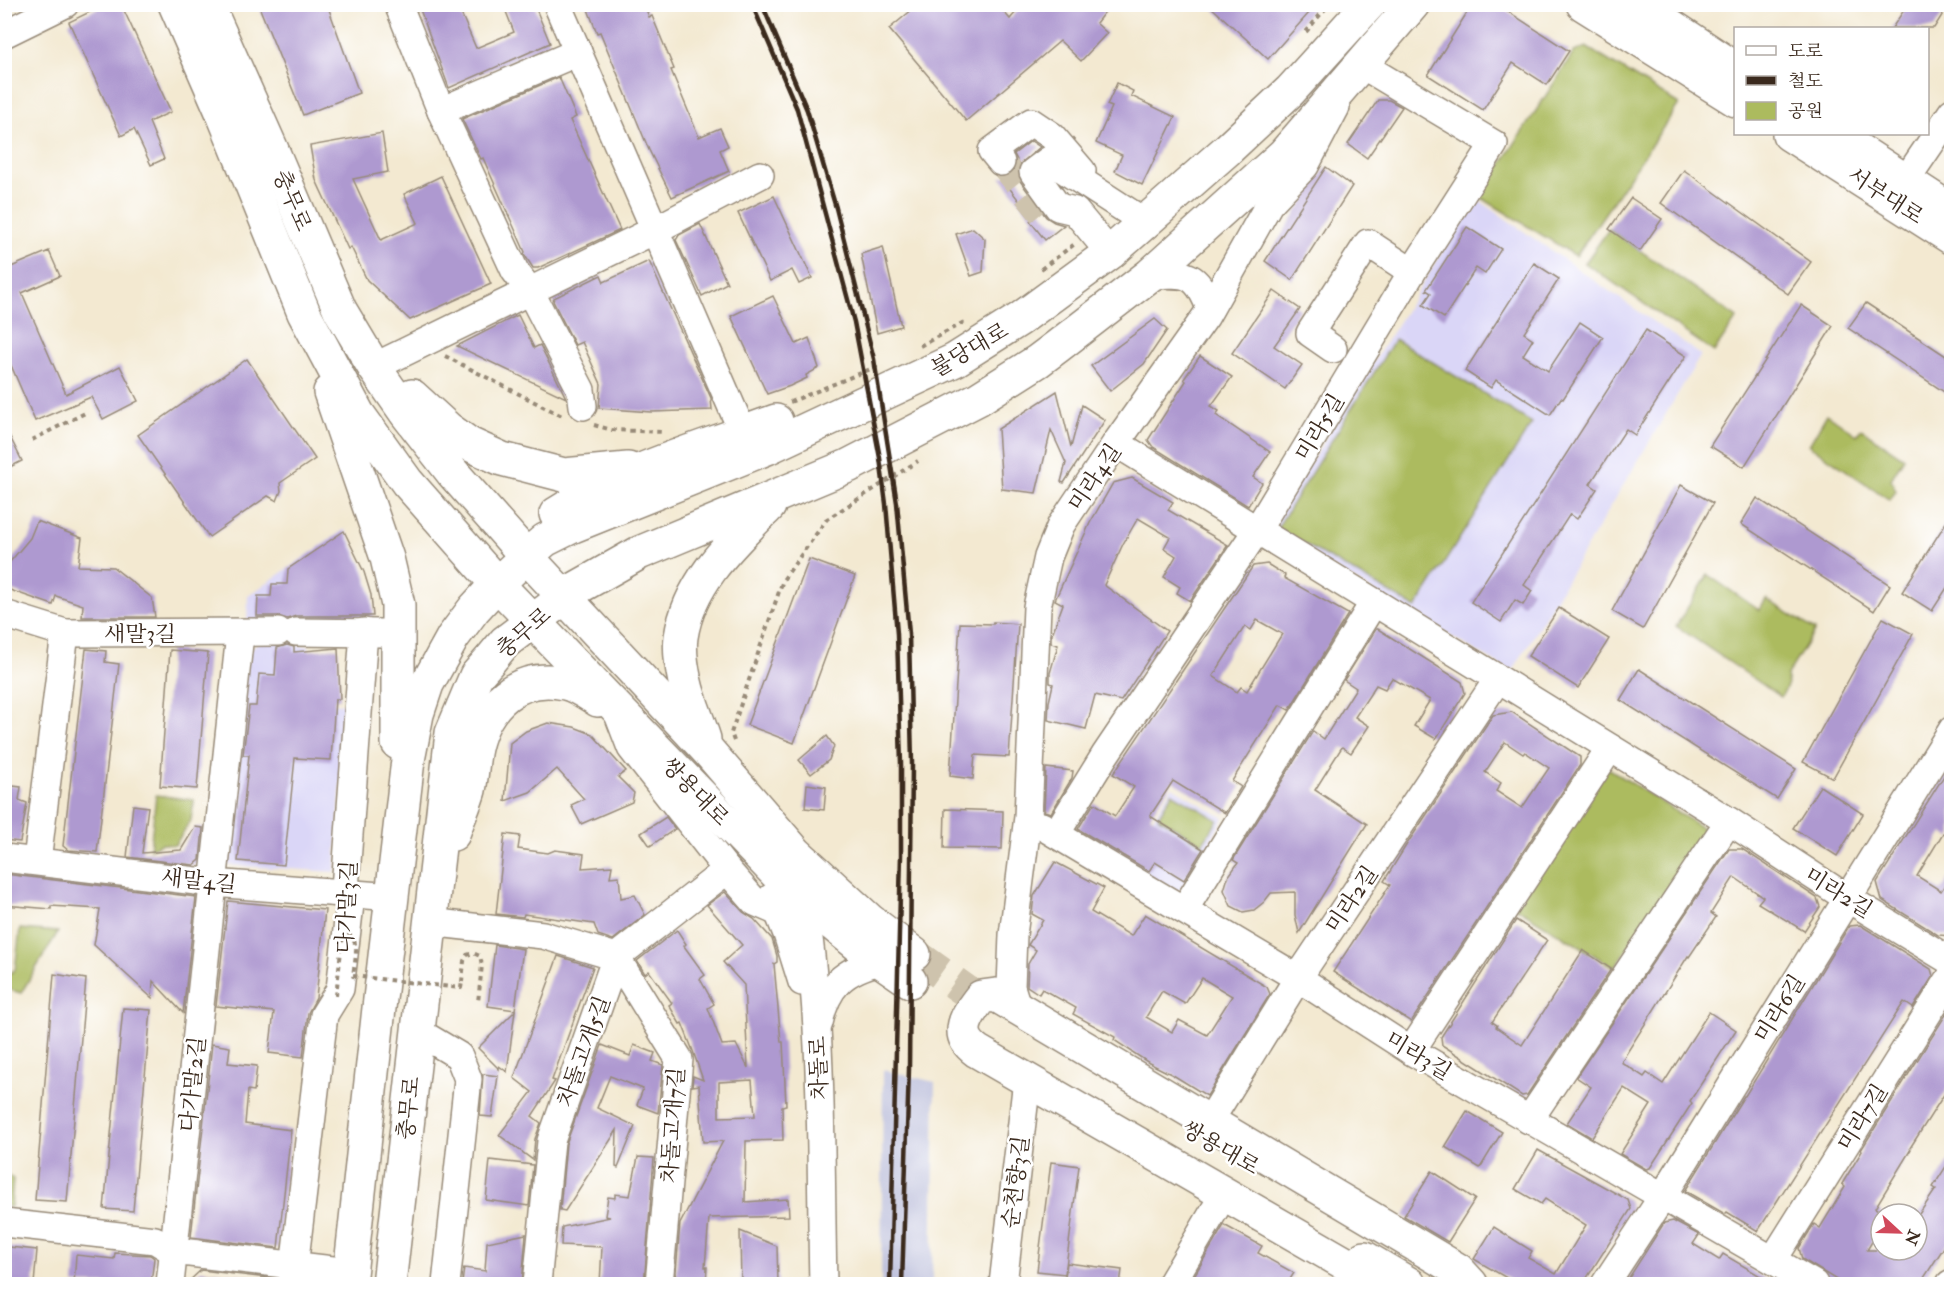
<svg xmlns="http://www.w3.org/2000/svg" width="1956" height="1289" font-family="'IM FELL Double Pica','Noto Serif KR',serif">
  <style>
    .built { fill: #dad6f7 }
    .railway { fill: #c0c2dd }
    .green { fill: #acbb5e; stroke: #74723e; stroke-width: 1.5 }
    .building { fill: #ae99d0; fill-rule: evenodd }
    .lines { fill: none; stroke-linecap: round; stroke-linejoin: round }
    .minor-tunnel { stroke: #cec3ad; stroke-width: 27; stroke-dasharray: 27 14; stroke-linecap: butt }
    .major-tunnel { stroke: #cec3ad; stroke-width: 33; stroke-dasharray: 33 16; stroke-linecap: butt }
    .minor-casing { stroke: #978a78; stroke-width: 30 }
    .major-casing { stroke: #978a78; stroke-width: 36 }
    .path { stroke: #978a78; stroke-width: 4; stroke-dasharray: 4.5 4.5; stroke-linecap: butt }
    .minor { stroke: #fff; stroke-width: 27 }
    .major { stroke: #fff; stroke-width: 33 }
    .rail { stroke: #3b2a1e; stroke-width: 4.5 }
    .path-bridge { stroke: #978a78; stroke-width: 4; stroke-dasharray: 4.5 4.5; stroke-linecap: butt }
    .labels { text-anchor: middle; stroke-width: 5; stroke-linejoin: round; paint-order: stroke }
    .street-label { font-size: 22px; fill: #3b2a1e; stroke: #fff }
  </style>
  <rect width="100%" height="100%" fill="#fff"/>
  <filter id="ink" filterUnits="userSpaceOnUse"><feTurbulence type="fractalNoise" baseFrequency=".0167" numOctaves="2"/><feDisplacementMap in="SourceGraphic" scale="12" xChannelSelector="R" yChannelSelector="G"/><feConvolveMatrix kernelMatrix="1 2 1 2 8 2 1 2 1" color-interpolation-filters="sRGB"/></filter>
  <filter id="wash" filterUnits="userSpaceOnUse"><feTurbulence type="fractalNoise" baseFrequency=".008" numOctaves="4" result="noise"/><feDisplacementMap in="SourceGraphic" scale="24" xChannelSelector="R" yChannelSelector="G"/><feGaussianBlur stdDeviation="1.35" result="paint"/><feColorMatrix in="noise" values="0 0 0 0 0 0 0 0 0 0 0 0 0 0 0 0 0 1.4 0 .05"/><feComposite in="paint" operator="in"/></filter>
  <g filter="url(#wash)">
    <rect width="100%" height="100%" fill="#f3e9d1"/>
    <g class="built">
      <polygon points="1476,198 1701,355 1512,672 1269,530"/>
      <polygon points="345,529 364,569 372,595 374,617 297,619 295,645 309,646 306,702 346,704 335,872 225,865 245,654 258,643 247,620 248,596"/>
      <polygon points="1172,787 1224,818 1175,899 1124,867"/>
    </g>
    <polygon class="railway" points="883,1070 935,1082 932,1284 881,1284"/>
    <g class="green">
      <polygon points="1586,47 1679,104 1576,256 1480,197 1574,52"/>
      <polygon points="1609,229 1737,318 1714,352 1585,263"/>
      <polygon points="1395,339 1532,423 1416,608 1277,528"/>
      <polygon points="1827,414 1857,435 1861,429 1904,458 1891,479 1896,491 1890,500 1809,445"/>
      <polygon points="1708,575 1759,610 1766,599 1815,630 1786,677 1788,684 1781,697 1676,626"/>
      <polygon points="1608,768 1707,831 1615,968 1515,907"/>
      <polygon points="1172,793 1218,820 1202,844 1158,817"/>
      <polygon points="156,795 194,800 191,820 175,845 161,844 150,849"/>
      <polygon points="20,929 58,932 21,993 4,988 5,976 15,970"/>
      <polygon points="4,1172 13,1179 11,1207 5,1206"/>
    </g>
    <g id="blocks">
      <g class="building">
        <polygon points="106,4 121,4 171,112 149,122 164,159 151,165 134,129 121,136 69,22"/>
        <polygon points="258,4 327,4 359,93 303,115"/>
        <polygon points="418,4 457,4 476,48 514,32 503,4 534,4 550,43 449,88"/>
        <polygon points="586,4 644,4 649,17 652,16 674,69 671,70 699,137 720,128 728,146 720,150 729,171 672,197 649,150 600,32 597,33"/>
        <polygon points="919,4 997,4 1010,19 1023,4 1111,4 1096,23 1107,33 1081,61 1060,41 966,121 889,29"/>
        <polygon points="1208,4 1317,4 1268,59"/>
        <polygon points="1908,4 1949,4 1934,28 1892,28"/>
        <polygon points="1501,7 1569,51 1547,85 1513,63 1483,110 1428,75 1468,11"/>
        <polygon points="559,77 576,117 570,120 620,230 538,268 533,268 524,254 525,252 483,158 481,159 462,119"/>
        <polygon points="1117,83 1133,91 1131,96 1175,117 1142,185 1115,171 1122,155 1096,143 1112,107 1107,105"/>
        <polygon points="1378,100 1389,100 1402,107 1367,158 1348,144"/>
        <polygon points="382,133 388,172 353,179 381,240 418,223 404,194 441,176 491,284 410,320 367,280 351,247 348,249 316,180 310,146"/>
        <polygon points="1031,141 1040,147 1019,165 1017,173 1020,181 1046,217 1054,222 1064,225 1045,240 1030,221 1033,219 1001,177 1011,174 1016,167 1017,160 1014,154"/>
        <polygon points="1326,167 1352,186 1292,280 1265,261"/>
        <polygon points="1684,170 1811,262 1788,294 1661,203"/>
        <polygon points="774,196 812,278 799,284 792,270 770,281 738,213"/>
        <polygon points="1631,198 1662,219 1640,251 1609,229"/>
        <polygon points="700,224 727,283 702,296 676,240 679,235"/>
        <polygon points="1467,227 1501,249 1485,274 1476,268 1444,318 1423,305 1431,293 1426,290"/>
        <polygon points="973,228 985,239 983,272 971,276 956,234"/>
        <polygon points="883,247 901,326 877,333 861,254"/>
        <polygon points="49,251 60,276 22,293 66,394 120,366 138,401 103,419 91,397 35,421 4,349 4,290 10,287 4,270"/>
        <polygon points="649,261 711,398 712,410 651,412 599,408 601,384 582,342 575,345 553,301 554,298 601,275 604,282"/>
        <polygon points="1534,263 1559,279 1524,333 1533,339 1523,355 1548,371 1580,322 1603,337 1563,399 1561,398 1550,415 1496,380 1491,388 1465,371"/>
        <polygon points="1274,291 1300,309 1274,346 1302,365 1285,389 1232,353"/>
        <polygon points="773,296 796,344 809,338 819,368 806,375 807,378 790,386 767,394 731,316"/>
        <polygon points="1866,303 1952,360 1952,397 1848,328"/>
        <polygon points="1801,305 1833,326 1744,467 1710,446"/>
        <polygon points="518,315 534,348 540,345 566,398 457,346"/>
        <polygon points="1155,319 1167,330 1144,364 1110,391 1091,366"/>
        <polygon points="1646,330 1686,356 1635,435 1626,429 1590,484 1597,489 1577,519 1570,514 1524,585 1532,591 1523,605 1515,600 1501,622 1471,602"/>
        <polygon points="1200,356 1232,377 1211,406 1219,411 1216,415 1270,452 1253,477 1262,483 1248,506 1153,447 1148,440 1186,381 1184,379"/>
        <polygon points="247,359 315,459 280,483 281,491 277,501 268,496 209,537 138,435"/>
        <polygon points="1057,391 1071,447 1082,405 1105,420 1064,483 1061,482 1066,463 1051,430 1036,493 1002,489 998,429"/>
        <polygon points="4,425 22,461 4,470"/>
        <polygon points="1132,478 1173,502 1168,510 1228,545 1190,601 1177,593 1180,587 1164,577 1176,556 1164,548 1170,537 1138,518 1123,544 1104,585 1167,631 1121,701 1095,695 1086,729 1048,720 1049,702 1053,684 1050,683 1050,673 1058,645 1051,643 1051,637 1063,604 1055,600 1090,523 1113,483"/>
        <polygon points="1681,485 1713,503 1643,629 1612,611"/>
        <polygon points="1757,498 1890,585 1874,611 1741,524"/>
        <polygon points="1952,513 1952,580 1932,611 1902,592"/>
        <polygon points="37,521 82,538 78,566 113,567 152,598 155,617 82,617 83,605 56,596 53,605 4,588 4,569 30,538"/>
        <polygon points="344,531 364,572 371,595 373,616 296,616 287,619 278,616 257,616 258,596 271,596 272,584 287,584 288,569"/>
        <polygon points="809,559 855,576 794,743 747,725"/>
        <path d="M1267 564 1285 575 1284 578 1348 614 1289 710 1280 705 1232 781 1241 787 1225 813 1173 781 1150 816 1203 849 1184 880 1155 862 1149 871 1078 829 1094 803 1115 816 1134 787 1113 774 1253 566ZM1257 620 1282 634 1247 691 1241 687 1237 692 1213 676 1245 626 1251 630Z"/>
        <polygon points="1559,608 1609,639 1578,688 1528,656"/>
        <polygon points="1883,618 1913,634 1833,778 1803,762"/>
        <polygon points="993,622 1018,624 1009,757 975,755 973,779 950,776 960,623 993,624"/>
        <polygon points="1376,629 1378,629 1462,682 1465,693 1436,739 1414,726 1430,700 1392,678 1385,689 1376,685 1355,717 1369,726 1351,753 1342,747 1315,790 1367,824 1299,933 1295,915 1295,892 1271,893 1264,902 1254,910 1243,912 1231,906 1224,890 1228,877 1238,863 1233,860 1313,731 1324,739 1356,688 1344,680"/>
        <polygon points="287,645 294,647 294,652 338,648 340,699 335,699 331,760 295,758 284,865 238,861 249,755 243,755 249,706 256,706 259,674 275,675 277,648"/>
        <polygon points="86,649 106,651 105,662 119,664 97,852 68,850 63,846"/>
        <polygon points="170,650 208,653 197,789 160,786"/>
        <polygon points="1639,669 1796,769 1777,799 1620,700"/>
        <path d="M1512 712 1580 757V765L1411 1022 1333 972 1390 885 1384 881 1407 844 1493 715ZM1505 742 1523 754 1525 752 1549 768 1522 808 1496 791 1501 783 1485 772Z"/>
        <polygon points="548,723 574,727 592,734 626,771 618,777 634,793 632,802 581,824 571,805 584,799 557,769 530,792 505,801 510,743 526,731"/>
        <polygon points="827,736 834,746 829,760 811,774 799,760"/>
        <polygon points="1952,763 1952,839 1943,833 1917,876 1941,891 1952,874 1952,936 1938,935 1882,900 1877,882"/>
        <polygon points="1046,768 1073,771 1072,778 1051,813 1044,811"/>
        <polygon points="807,784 826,787 824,810 805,808"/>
        <polygon points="4,785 21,787 19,800 27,803 20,842 4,840"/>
        <polygon points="1820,786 1863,814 1837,856 1793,828"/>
        <polygon points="133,805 148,807 142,853 181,850 195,827 203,828 200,860 194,865 127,857"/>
        <polygon points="945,809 1003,811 1002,849 944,848"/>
        <polygon points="666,817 675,829 650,846 641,833"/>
        <polygon points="505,834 520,836 518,849 548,853 555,850 584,854 582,868 612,866 610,877 619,876 621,898 635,895 645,915 613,940 598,935 594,924 524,914 523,917 496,914"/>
        <polygon points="1729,849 1742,849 1817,898 1820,907 1804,931 1758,903 1763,897 1734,877 1711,913 1716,917 1689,957 1688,956 1621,1062 1644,1077 1647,1073 1663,1084 1709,1012 1736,1030 1690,1101 1692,1103 1650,1168 1646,1169 1620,1154 1651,1105 1624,1088 1592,1138 1567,1123 1591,1087 1576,1077"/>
        <path d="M1055 862 1104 888 1091 912 1131 936 1145 914 1267 987 1270 994 1207 1096 1173 1075 1149 1063 1114 1040 1115 1037 1073 1014 1076 1008 1042 989 1039 994 1027 986 1028 964 1036 950 1028 945 1043 920 1032 914 1034 896ZM1202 978 1232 996 1207 1035 1179 1020 1172 1032 1146 1017 1162 991 1185 1004Z"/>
        <polygon points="4,874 196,897 183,1013 153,981 152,998 94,945 100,909 51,906 51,909 4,905"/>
        <path d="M725 892 743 912 754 919 772 939 777 956V962L774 964 781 1042H783L786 1105 782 1106 783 1140 746 1141 745 1202 788 1199 789 1216 709 1218 705 1267H707L706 1284H675L680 1224 723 1141 703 1142 699 1085 692 1086 693 1076 703 1080 693 1051 682 1023 680 1024 669 1005 672 1003 649 971 645 974 637 961 677 930 686 944 684 946 705 975 700 979 714 1004 708 1008 722 1045 736 1044 748 1068 744 985 723 962 742 945 707 905ZM752 1080 755 1116 719 1117V1082Z"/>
        <polygon points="228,901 325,910 316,998 308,1013 303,1057 269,1053 274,1012 216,1006"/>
        <polygon points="1516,920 1547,940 1492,1022 1497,1025 1496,1027 1522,1045 1583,950 1611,969 1527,1095 1522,1096 1442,1045 1441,1037"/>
        <polygon points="1860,925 1931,969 1933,976 1913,1008 1904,1002 1758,1231 1727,1212 1725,1214 1685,1191 1744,1096 1745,1096 1849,926"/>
        <polygon points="495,945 523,949 515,1010 488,1006"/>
        <polygon points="558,956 593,967 552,1080 555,1081 532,1116 541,1123 535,1139 533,1160 499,1135 532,1092 514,1078"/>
        <polygon points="54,974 86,979 67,1202 35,1200"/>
        <polygon points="1952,1005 1952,1082 1910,1148 1911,1149 1875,1208 1881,1212 1881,1227 1867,1250 1917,1250 1917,1217 1936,1189 1933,1187 1952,1157 1952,1235 1920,1284 1843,1284 1802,1259 1799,1248 1814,1224 1820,1228 1845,1187 1842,1184 1862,1151 1861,1150"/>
        <polygon points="123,1008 151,1010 133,1211 104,1209"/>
        <polygon points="515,1011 507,1072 499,1066 499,1069 478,1048"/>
        <polygon points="212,1044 230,1047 228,1063 257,1066 254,1091 248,1090 245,1124 291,1130 278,1248 191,1237"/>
        <polygon points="602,1045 630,1056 634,1045 655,1053 652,1061 663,1065 658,1113 637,1105 643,1089 610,1076 597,1108 635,1126 618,1168 616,1167 617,1130 565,1211 560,1210 566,1144"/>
        <polygon points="483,1074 498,1076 492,1117 480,1116"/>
        <polygon points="1467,1111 1502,1132 1480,1168 1445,1147"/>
        <polygon points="1538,1150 1628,1200 1631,1209 1583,1284 1517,1284 1474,1259 1494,1227 1532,1251 1528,1258 1556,1274 1586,1225 1545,1199 1541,1204 1515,1189"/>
        <polygon points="638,1157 654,1158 644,1284 600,1284 602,1247 561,1245 562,1227 610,1217 605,1216 608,1197 615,1198 615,1194 630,1196"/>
        <polygon points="490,1160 533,1165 529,1206 486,1200"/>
        <polygon points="1051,1162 1079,1166 1065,1274 1037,1271"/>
        <polygon points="1432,1171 1475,1199 1448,1242 1404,1216"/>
        <polygon points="1673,1221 1699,1235 1693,1244 1719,1260 1723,1254 1774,1284 1625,1284 1664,1223"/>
        <polygon points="1224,1225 1262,1246 1258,1253 1294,1273 1287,1284 1199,1284 1191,1281"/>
        <polygon points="740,1231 777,1246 778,1284 741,1284"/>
        <polygon points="526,1234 522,1284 462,1284 464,1268 485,1271 487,1242"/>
        <polygon points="9,1247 37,1250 34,1284 6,1284"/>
        <polygon points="115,1253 150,1255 154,1258 151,1284 74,1284 76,1255 114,1259"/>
        <polygon points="1067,1263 1122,1270 1120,1284 1064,1284"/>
        <polygon points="201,1270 275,1279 274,1284 186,1284"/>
      </g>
    </g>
  </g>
  <g filter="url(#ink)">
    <use href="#blocks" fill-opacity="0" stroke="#978a78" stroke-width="1.5"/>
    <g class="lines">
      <polyline class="minor-tunnel" points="1001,162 1042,213"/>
      <polyline class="major-tunnel" points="914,954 987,1006"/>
      <g class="minor-casing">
        <g id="minor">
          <polyline points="398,4 441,111 515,271 530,291 581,390 583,406"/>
          <polyline points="557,4 743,433"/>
          <polyline points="4,34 65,4"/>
          <polyline points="441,111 578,52"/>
          <polyline points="1001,162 992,151 1031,122 1052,136 1082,171"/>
          <polyline points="1895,196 1952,112"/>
          <polyline points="1110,253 1075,211 1058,207 1033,172 1049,160 1146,223"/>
          <path d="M1150 275C1187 273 1196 272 1210 308"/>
          <polyline points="1333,349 1310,333 1368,243 1412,272"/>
          <polyline points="374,367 655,230 760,175"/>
          <polyline points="1116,443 1729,821 1847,898 1952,962"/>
          <polyline points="4,614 65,633 278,632"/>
          <polyline points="296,632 381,633"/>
          <polyline points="618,714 631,748 727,870 755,902 778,912"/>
          <polyline points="1042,826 1298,978 1411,1051 1814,1284"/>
          <polyline points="1056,834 1105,755 1257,530 1412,272 1494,144 1362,65"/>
          <polyline points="4,858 213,883 393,897"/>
          <polyline points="37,861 65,633"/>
          <path d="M802 890C824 1020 820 1153 823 1284"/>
          <polyline points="772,897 787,934 802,982"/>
          <polyline points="1184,910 1374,602"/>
          <polyline points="429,922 543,935 616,957 679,1059 659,1284"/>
          <polyline points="1018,1009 1011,987 1013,935 1028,817 1037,607 1048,557 1061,525 1116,443 1206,316 1269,204 1305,166 1336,107"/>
          <path d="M819 1023C827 985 844 970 881 961"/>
          <polyline points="417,1031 459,1056 468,1079 446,1284"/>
          <polyline points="1411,1051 1610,748"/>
          <polyline points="1529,1120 1729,821"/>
          <polyline points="1209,1122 1298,978 1498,679"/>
          <polyline points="4,1223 155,1240 173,1251 350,1272"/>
          <polyline points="1773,1260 1952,975"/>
          <polyline points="170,1284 240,634"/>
          <polyline points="292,1284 324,1015 340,989 350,904 345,889 364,632"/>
          <polyline points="537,1284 551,1141 616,957 727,870"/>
          <polyline points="1003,1284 1027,1080"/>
          <polyline points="1171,1284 1224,1194"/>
          <polyline points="1605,1284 1663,1196 1952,730"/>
          <polyline points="1950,1284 1952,1283"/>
        </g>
      </g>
      <g class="major-casing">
        <g id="major">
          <polyline points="175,4 223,114 304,313 358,414 407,482 497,584 779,876 803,900 862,948 910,981"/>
          <polyline points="207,4 272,150 340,310 374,367 406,413 452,472 527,557 709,752 796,853 869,920 914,954"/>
          <polyline points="1583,4 1736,100"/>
          <polyline points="1638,4 1736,69"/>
          <polyline points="1789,134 1952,238"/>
          <polyline points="1834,134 1952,211"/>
          <polyline points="330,392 387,558 398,605 398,743"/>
          <polyline points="412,396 448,429 469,444 502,459 564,475 628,469"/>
          <path d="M556 514C623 470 702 448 776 421"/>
          <path d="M704 739C698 720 689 701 685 682 682 668 679 651 681 637 689 582 732 543 769 506"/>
          <path d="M453 834C458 819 465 804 469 790 472 776 472 762 475 748 485 704 518 673 565 683 576 685 588 694 598 700"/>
          <polyline points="1365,1258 1409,1284"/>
          <polyline points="349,1284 380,999 408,760 417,714 427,684 453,637 474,609 497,584 530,553 545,540 573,526 767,448 955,360 1020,319 1110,253 1227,150 1290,91 1369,4"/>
          <polyline points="389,1284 452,733 476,676 491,659 505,642 577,588 639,553 848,466 978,399 1038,361 1058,346 1150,275 1284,154 1413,4"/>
          <path d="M1381 1284 977 1051C953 1034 967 1015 981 997L996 995 1458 1270 1471 1284"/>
        </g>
      </g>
      <g class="path">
        <polyline points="1306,32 1329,4"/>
        <polyline points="1041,269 1076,243"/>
        <polyline points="920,346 966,321"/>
        <polyline points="445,356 564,417"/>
        <polyline points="790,402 878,366"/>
        <polyline points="594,425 612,430 664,432"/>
        <polyline points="32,440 85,413"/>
        <polyline points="734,741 731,733 783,580 827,519 918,461"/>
        <polyline points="462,982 464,961 467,955 473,953 480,956 482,965 478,1002"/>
      </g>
      <use href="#minor" class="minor"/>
      <use href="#major" class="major"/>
      <g class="rail">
        <polyline points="752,4 797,109 854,322 880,458 886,504 897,634 901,764 901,855 890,1284"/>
        <polyline points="762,4 807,110 836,208 874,359 897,503 909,634 912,763 909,1069 902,1284"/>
      </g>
      <path class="path-bridge" d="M336 996 342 941 345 937 349 935C361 943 354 964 353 976L461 988 462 982"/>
    </g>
  </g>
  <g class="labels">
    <g class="street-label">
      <text transform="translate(1886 195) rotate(33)" y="8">서부대로</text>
      <text transform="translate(293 200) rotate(67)" y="8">충무로</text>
      <text transform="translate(969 349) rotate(-30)" y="8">불당대로</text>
      <text transform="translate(1319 427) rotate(-59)" y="8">미라5길</text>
      <text transform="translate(1094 477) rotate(-56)" y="8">미라4길</text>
      <text transform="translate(523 632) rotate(-41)" y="8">충무로</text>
      <text x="140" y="641">새말3길</text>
      <text transform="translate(696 791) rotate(46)" y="8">쌍용대로</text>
      <text transform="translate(199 880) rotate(6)" y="8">새말4길</text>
      <text transform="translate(1839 892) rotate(32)" y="8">미라2길</text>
      <text transform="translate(1351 899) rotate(-56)" y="8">미라2길</text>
      <text transform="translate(346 907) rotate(-87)" y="8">다가말3길</text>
      <text transform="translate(1779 1008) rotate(-58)" y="8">미라6길</text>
      <text transform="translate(583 1051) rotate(-70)" y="8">차돌고개5길</text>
      <text transform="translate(1419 1055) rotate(31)" y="8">미라3길</text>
      <text transform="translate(818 1068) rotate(-92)" y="8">차돌로</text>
      <text transform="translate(192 1084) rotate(-84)" y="8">다가말2길</text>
      <text transform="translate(408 1108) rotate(-84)" y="8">충무로</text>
      <text transform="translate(1862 1117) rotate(-58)" y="8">미라7길</text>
      <text transform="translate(672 1125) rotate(-86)" y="8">차돌고개7길</text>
      <text transform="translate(1221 1147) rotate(30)" y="8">쌍용대로</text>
      <text transform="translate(1015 1182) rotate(-83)" y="8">순천향3길</text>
    </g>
  </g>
  <rect width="1956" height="1289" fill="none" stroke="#fff" stroke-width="24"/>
  <rect x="1734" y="27" width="195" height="108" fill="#ffffff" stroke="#b1aaa5" stroke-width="1.5"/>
  <rect x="1746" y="46" width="30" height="9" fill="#ffffff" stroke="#b1aaa5" stroke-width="1.5"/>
  <text x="1788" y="57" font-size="18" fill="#3b2a1e">도로</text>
  <rect x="1746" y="76" width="30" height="9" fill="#3b2a1e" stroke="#b1aaa5" stroke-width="1.5"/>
  <text x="1788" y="87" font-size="18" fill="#3b2a1e">철도</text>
  <rect x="1746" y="102" width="30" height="18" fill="#acbb5e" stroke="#b1aaa5" stroke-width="1.5"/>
  <text x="1788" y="117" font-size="18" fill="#3b2a1e">공원</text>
  <g transform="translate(1899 1232) rotate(112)"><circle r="28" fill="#ffffff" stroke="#b1aaa5" stroke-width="1.5"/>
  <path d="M0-4.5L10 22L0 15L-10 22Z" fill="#d1495b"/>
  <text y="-9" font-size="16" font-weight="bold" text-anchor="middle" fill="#3b2a1e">N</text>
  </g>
</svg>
